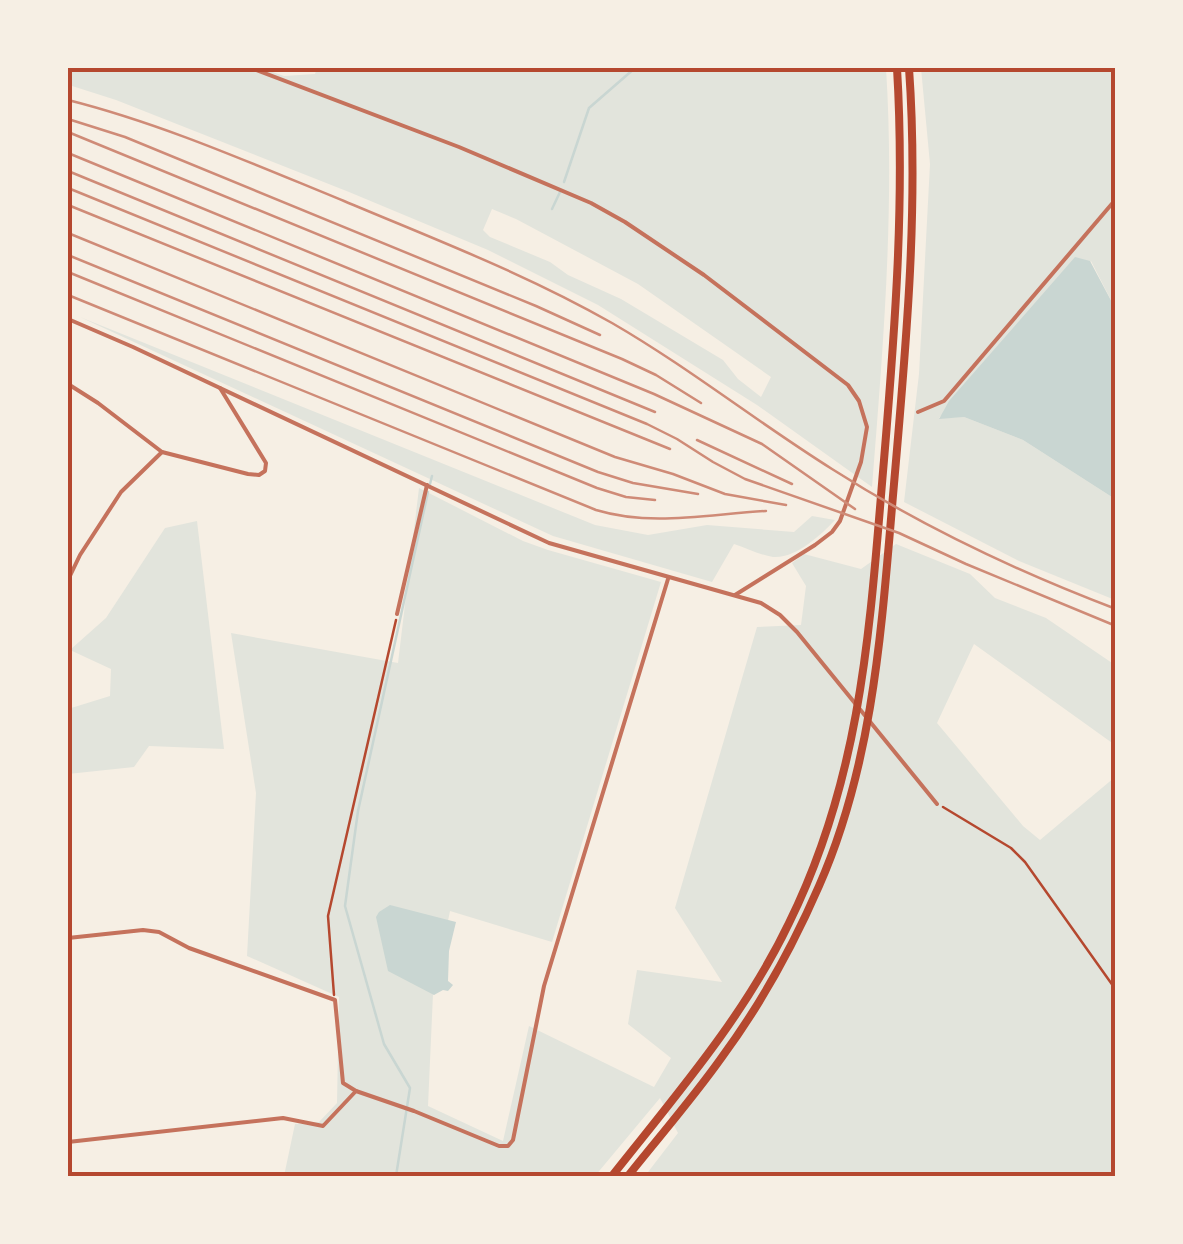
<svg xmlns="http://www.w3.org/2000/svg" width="1183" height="1244" font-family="Cabin,sans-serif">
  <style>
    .green { fill: #e2e4dc; fill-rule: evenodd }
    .water { fill: #c9d6d2 }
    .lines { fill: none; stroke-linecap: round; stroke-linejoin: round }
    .stream { stroke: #c9d6d2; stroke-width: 2.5 }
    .path { stroke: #b5482f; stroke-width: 2.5 }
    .minor { stroke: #c5725c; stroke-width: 4 }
    .motorway { stroke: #b5482f; stroke-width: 8 }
    .rail { stroke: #cf8b77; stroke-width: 2.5 }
    .neatline { fill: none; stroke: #b5482f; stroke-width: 4 }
  </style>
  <rect width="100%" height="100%" fill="#f6efe4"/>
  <g class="green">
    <path d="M68 68H261L284 76 315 74 317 68H886C895 208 883 348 872 487L757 405 598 305 488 250 349 192 116 100 69 85 68 87ZM492 209 516 219 638 284 771 377 761 397 738 379 723 360 621 299 568 275 550 262 490 237 483 230Z"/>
    <polygon points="921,68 1115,68 1115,308 1091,261 939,418 964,417 1023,440 1115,499 1115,600 1019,561 904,502 919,374 930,164"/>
    <path d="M80 317 595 525 648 535 707 525 794 532 812 516 835 520C821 535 795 559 773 557 760 555 746 548 734 544L712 582 553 536Z"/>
    <polygon points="419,488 523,541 548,550 661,582 552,942 450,911 433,994 428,1106 503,1141 529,1026 654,1087 671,1058 628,1024 637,970 722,982 675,908 757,627 801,625 806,586 792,563 804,554 861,569 896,544 970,574 995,598 1046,618 1115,665 1115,745 974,644 937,723 1023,826 1040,840 1115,777 1115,1176 645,1176 678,1133 660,1098 595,1176 284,1176 295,1124 319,1122 337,1103 339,997 247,956 256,793 231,633 398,663"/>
    <polygon points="197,521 224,749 149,746 134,767 68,774 68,709 110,696 111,669 70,650 106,618 165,528"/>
  </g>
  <g class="water">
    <polygon points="1075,257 1090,261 1115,308 1115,499 1023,440 964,417 939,419 949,401"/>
    <polygon points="390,905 456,922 449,951 448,981 453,985 448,991 443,990 434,995 388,971 376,917 379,912"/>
  </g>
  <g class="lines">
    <g class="stream">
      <polyline points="564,182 589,108 635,68"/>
      <polyline points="552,209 560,192"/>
      <polyline points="430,484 432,476"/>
      <polyline points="396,1176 410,1088 384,1044 345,906 358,811 428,492"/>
    </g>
    <g class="path">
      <polyline points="943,807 1011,848 1025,862 1116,990"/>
      <polyline points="334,995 328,916 396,620"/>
    </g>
    <g class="minor">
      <polyline points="251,68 459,147 591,203 625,222 704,275 848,385 859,401 867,427 861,462 840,521 832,532 815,545 735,595"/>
      <polyline points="68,319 133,347 549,543 761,603 780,615 797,632 937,804"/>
      <polyline points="68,384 98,403 162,452 248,474 259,475 265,471 266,463 220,388"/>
      <polyline points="918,412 944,401 1116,199"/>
      <polyline points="68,580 80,555 121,492 162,452"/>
      <polyline points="397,614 427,485"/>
      <polyline points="68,938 143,930 159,932 189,948 335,1000 343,1083 356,1091 414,1111 499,1146 508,1146 513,1140 544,986 668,579"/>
      <polyline points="68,1142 283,1118 323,1126 356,1091"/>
    </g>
    <g class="motorway">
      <path d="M612 1176C676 1095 744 1017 789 923 863 773 870 623 884 460 895 329 905 199 897 68"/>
      <path d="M628 1176C659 1137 693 1098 722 1057 761 1004 793 946 819 886 875 759 882 620 894 484 906 346 919 207 909 68"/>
    </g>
    <g class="rail">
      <path d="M68 100C163 124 253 164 344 201 434 239 526 274 612 323 688 367 757 422 832 469 921 526 1016 571 1116 609"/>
      <polyline points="68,119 125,137 536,306 600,335"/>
      <polyline points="68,132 622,359 656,375 701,403"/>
      <polyline points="68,153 654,394 762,444 855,509"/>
      <polyline points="68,171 655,412"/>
      <polyline points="68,188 647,424 677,439 713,462 745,479 899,533 966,564 1116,626"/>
      <polyline points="68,205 670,449"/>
      <polyline points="68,233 615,457 673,474 725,494 786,505"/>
      <polyline points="68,255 598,472 633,483 698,494"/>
      <polyline points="68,272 597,488 626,497 655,500"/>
      <path d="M68 295 596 510C652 527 709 514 766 511"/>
      <polyline points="697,440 792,484"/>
    </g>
  </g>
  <rect width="1183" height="1244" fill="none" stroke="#f6efe4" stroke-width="140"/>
  <rect x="70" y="70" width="1043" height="1104" class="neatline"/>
</svg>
